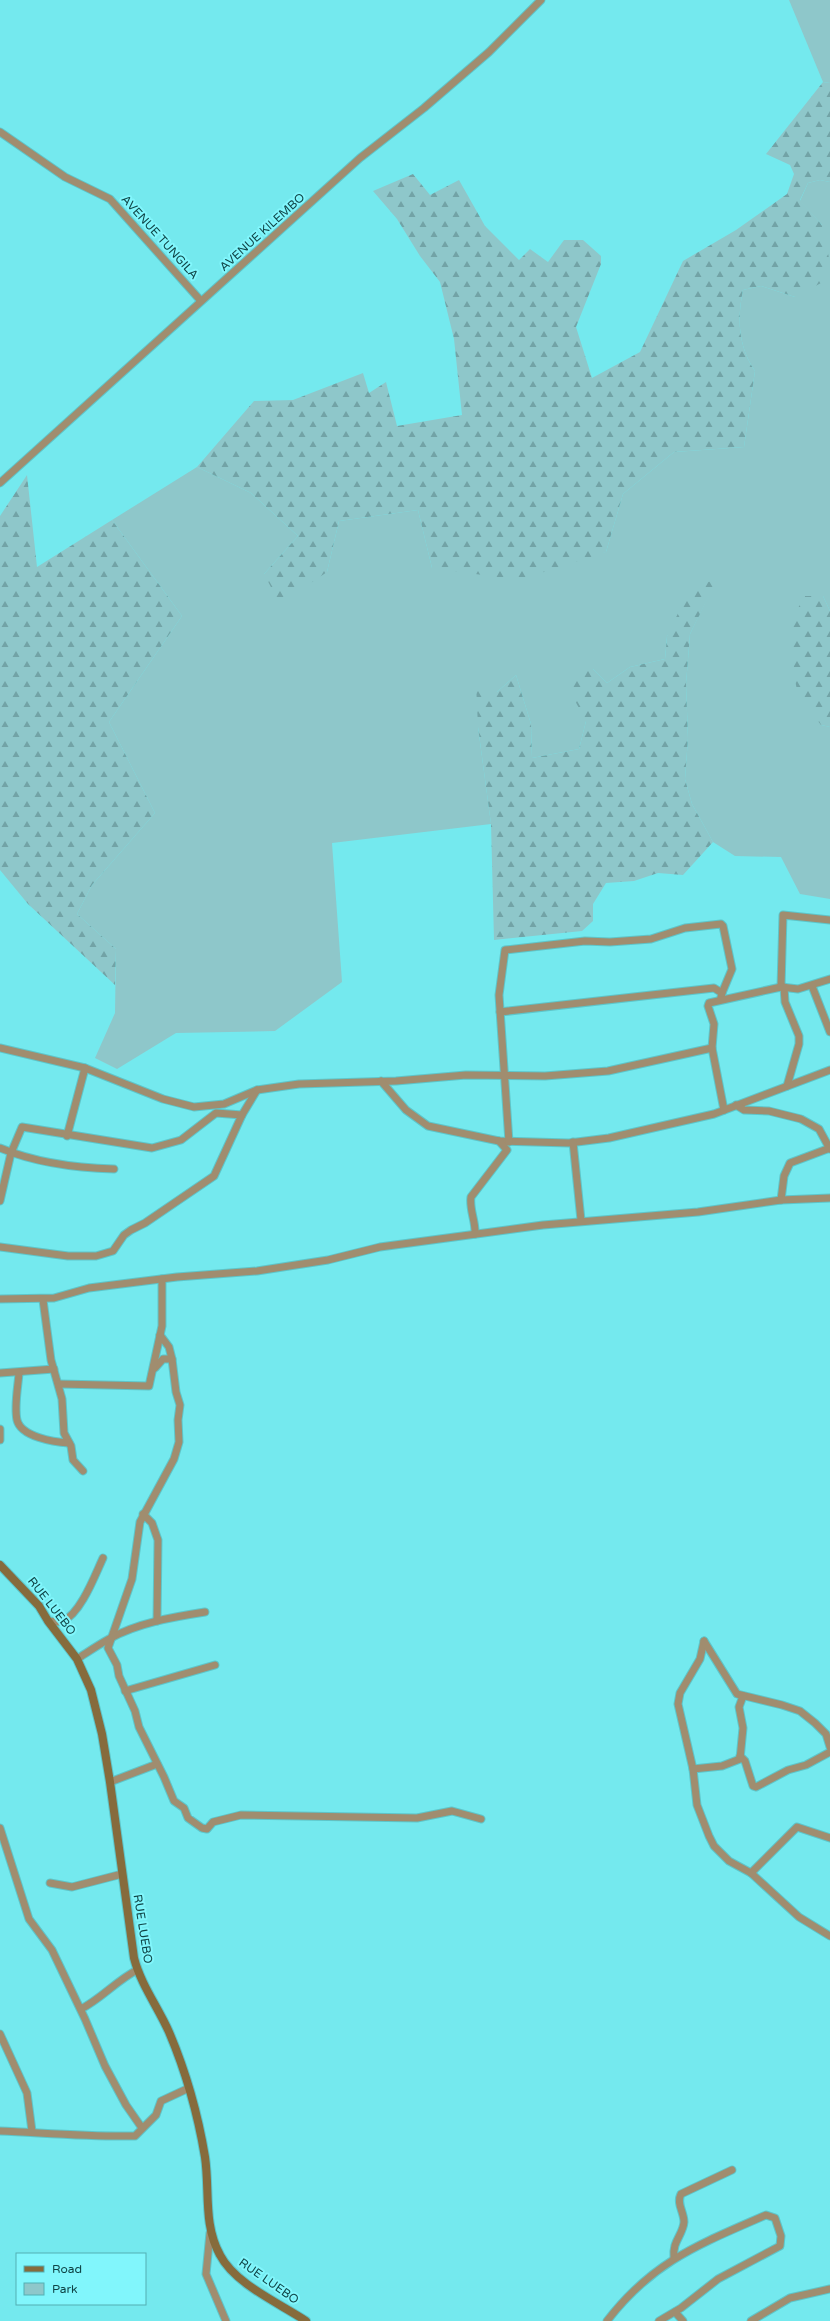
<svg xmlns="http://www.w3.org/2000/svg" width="830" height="2321" font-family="'Varela Round',sans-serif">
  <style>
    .green { fill: #8ec7ca }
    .forest { fill: url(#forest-firs) }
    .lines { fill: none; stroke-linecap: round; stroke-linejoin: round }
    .street-casing { stroke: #5ec5c9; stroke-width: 9 }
    .secondary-casing { stroke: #5ec5c9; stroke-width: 10 }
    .street { stroke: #a08d6f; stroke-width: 7 }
    .secondary { stroke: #866b3c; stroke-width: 8 }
    .labels { text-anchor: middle; stroke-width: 4; stroke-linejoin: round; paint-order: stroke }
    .street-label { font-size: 12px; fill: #0f4446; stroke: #81f6fc }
  </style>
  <defs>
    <pattern id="forest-firs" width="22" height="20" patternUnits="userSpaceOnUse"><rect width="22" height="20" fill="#8ec7ca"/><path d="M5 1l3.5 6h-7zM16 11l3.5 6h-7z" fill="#72a3a6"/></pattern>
  </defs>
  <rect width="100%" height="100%" fill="#74e9ee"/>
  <g class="green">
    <polygon points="789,0 830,0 830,83 823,82"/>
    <path d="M820 180 830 182V611L823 596 821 725 830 727V899L800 894 781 857 735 856 713 842 692 804 685 779 688 738 686 684 690 634 716 580 667 636 665 659 630 667 607 683 593 669 586 721 579 749 532 758 531 724 516 675 497 692 478 727 491 824 332 843 342 982 275 1031 176 1033 117 1069 95 1058 115 1013 116 949 77 914 92 885 155 813 109 722 182 616 112 520 197 467 251 493 298 536 264 574 327 572 339 521 418 510 432 568 606 552 623 494 674 452 744 447 755 371C738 346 737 319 743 290L761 286 795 297 822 225 800 201 808 183Z"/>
  </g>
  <g class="forest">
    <path d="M823 82 830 83V182L820 180 808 183 800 200 822 225 829 258 828 271 821 283 795 297 761 286 743 290C737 319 738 346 755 371L744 447 674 452 623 494 606 552 519 580 432 568 418 510 339 521 327 572 280 604 264 574 298 536 251 493 197 467 254 401 293 400 363 373 369 393 386 382 397 426 462 415 454 339 440 282 420 256 397 219 373 191 413 174 430 195 459 180 485 226 519 260 530 249 548 262 564 240H583L601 256V264L576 327 592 378 640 352 683 261 736 230 787 194 794 174 790 165 766 154Z"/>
    <polygon points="27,475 37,567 112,520 182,616 109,722 155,813 92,885 77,914 116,949 115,985 28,904 0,870 0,516"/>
    <polygon points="717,580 690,634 686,684 688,738 685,779 692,804 713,842 683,875 658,873 634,881 606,883 593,904 593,921 582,931 494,940 491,824 478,727 476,683 497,692 516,675 531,724 532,758 579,749 586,721 567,686 577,668 593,669 607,683 630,667 665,659 667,636 684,601 694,585"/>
    <polygon points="805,596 823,596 830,611 830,727 821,725 798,695 795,680 791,639 794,615"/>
  </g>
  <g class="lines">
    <g class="street-casing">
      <g id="street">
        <polyline points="0,132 65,177 110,199 201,301"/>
        <polyline points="0,483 360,158 424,108 489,52 541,0"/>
        <polyline points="812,986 830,1032"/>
        <polyline points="781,987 783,915 830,920"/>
        <polyline points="784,987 785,1002 799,1036 799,1044 787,1086"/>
        <polyline points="500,1012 714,988 722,993 721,997"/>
        <polyline points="0,1048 85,1068 163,1099 194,1107 224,1104 257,1090 299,1084 396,1081 466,1075 545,1076 608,1071 712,1048"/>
        <polyline points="381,1081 406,1110 428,1126 499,1141 569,1143 609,1138 714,1114 830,1070"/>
        <polyline points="736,1105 744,1110 769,1111 801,1119 819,1129 830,1149"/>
        <polyline points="724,1110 712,1048 714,1024 708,1006 709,1003 781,987 798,989 830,979"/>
        <polyline points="67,1136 85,1068"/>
        <polyline points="509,1142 499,995 505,950 585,941 610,942 651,939 685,928 721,924 723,926 732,969 722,993"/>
        <polyline points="573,1142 581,1220"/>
        <path d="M0 1148C36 1163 76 1168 114 1169"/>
        <polyline points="781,1200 784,1176 790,1163 830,1148"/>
        <polyline points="0,1201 11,1153 22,1127 152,1148 181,1140 216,1113 242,1115"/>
        <path d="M475 1234C476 1222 469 1209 471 1197L507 1150 499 1141"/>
        <polyline points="0,1247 68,1256 96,1256 113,1251 124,1235 131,1230 145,1223 214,1176 242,1115 257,1090"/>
        <polyline points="0,1299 54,1298 89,1288 177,1277 257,1271 328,1260 380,1247 543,1225 698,1212 781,1200 830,1198"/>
        <polyline points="43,1300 51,1360 62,1399 64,1433 71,1446 73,1460 83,1471"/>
        <polyline points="160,1335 169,1347 172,1359 176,1392 180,1405 178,1420 179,1442 174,1459 140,1522 132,1579 108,1648 117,1665 119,1676 135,1711 139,1727 164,1777 174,1801 184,1808 188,1818 202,1828 207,1829 213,1822 241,1815 417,1818 452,1811 481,1819"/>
        <polyline points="155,1368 163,1359 172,1359"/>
        <polyline points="0,1373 54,1369"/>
        <path d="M19 1373C18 1387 14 1406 17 1420 21 1437 54 1442 69 1443"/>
        <polyline points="59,1384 149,1386 162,1326 162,1279"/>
        <polyline points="0,1429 0,1440"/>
        <polyline points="143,1514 152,1523 158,1540 157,1621"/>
        <path d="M48 1621C53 1621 58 1623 63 1621 81 1613 95 1575 103 1558"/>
        <polyline points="704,1641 700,1659 680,1693 678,1704 693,1769 697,1805 709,1836 714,1846 729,1861 751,1873 799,1917 830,1936"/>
        <polyline points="704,1641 737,1694 782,1705 800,1711 815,1723 826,1734 830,1747"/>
        <path d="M77 1659C88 1652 98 1645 109 1639 137 1623 173 1617 205 1612"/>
        <polyline points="125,1691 215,1665"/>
        <polyline points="740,1756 745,1761 753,1786 756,1787 788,1770 806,1765 830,1752"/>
        <polyline points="693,1769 722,1766 740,1759 743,1728 739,1707 743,1696"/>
        <polyline points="110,1782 157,1764"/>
        <polyline points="0,1828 29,1919 52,1950 85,2019 105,2066 126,2105 142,2128"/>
        <polyline points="751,1873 797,1827 830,1838"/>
        <polyline points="50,1883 72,1887 122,1874"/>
        <path d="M81 2009C102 1998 116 1981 137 1970"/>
        <polyline points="0,2034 27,2093 32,2131"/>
        <path d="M0 2131C45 2133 90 2137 135 2136L156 2115 161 2101 189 2088"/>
        <polyline points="210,2233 206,2274 226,2321"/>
        <path d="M674 2258C672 2241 683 2235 684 2222 684 2212 676 2203 681 2194L732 2170"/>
        <polyline points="675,2312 683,2321"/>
        <path d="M607 2321C653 2261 700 2244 766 2215L775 2218 781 2236 780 2246 718 2279 681 2308 659 2321"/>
        <polyline points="751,2321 790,2298 830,2289"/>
      </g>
    </g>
    <g class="secondary-casing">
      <path id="secondary" d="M0 1565 39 1606 48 1621 77 1659 91 1690 102 1734 110 1782 134 1958C141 1985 158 2007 169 2032 186 2072 198 2115 205 2157 210 2191 203 2224 220 2255 235 2284 279 2303 306 2321"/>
    </g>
    <use href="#street" class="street"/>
    <use href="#secondary" class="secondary"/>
  </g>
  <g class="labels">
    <g class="street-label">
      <text transform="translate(262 232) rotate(-42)" y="4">AVENUE KILEMBO</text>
      <text transform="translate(160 237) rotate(48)" y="4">AVENUE TUNGILA</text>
      <text transform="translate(52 1606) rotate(52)" y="4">RUE LUEBO</text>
      <text transform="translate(143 1929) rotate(81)" y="4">RUE LUEBO</text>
      <text transform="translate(269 2281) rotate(35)" y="4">RUE LUEBO</text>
    </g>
  </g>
  <rect x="16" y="2253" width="130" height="52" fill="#81f6fc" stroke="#53afb3"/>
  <rect x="24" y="2266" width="20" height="6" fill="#866b3c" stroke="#53afb3"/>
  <text x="52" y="2273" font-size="12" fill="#0f4446">Road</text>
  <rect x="24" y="2283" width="20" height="12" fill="#8ec7ca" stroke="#53afb3"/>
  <text x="52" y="2293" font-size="12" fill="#0f4446">Park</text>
</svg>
